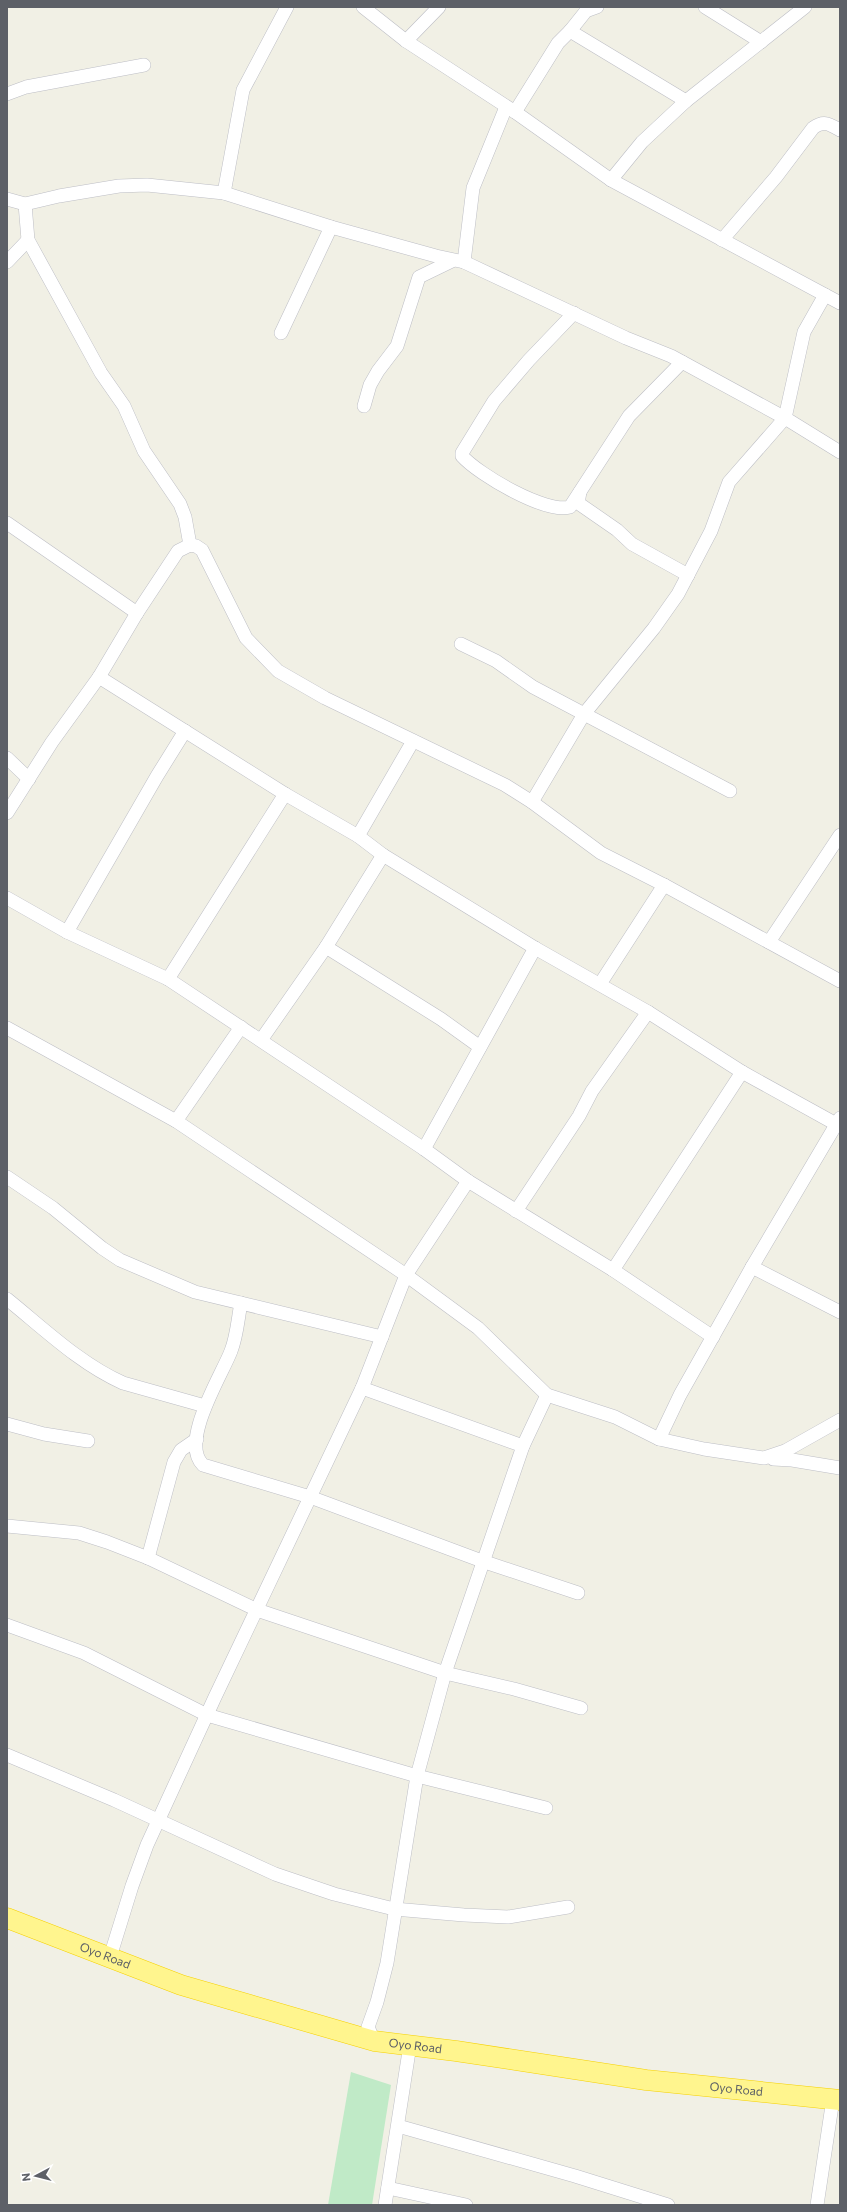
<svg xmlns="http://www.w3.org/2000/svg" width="847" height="2212" font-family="Commissioner,sans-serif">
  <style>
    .green { fill: #c0eac7 }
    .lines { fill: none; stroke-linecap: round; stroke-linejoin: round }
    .minor-casing { stroke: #bdbec5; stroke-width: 14 }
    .highway-casing { stroke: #f6d100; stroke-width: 21 }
    .minor { stroke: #fff; stroke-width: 13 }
    .highway { stroke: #fff58e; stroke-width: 20 }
    .labels { text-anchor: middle; stroke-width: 3; stroke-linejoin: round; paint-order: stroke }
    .street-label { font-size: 12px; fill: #5d6067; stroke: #fff }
  </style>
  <rect width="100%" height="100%" fill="#f1f0e5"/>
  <polygon class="green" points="351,2072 391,2085 372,2205 328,2205"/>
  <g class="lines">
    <g class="minor-casing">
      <g id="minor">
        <polyline points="363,7 406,41 515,112 611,180 840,303"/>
        <polyline points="705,7 761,42"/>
        <polyline points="570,31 586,11 597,7"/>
        <polyline points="406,41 439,7"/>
        <polyline points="7,94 26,87 144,65"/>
        <polyline points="515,112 558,43 570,31 686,101"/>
        <polyline points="611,180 642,142 686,101 805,7"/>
        <polyline points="224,193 243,90 287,7"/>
        <polyline points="7,199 25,204 28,240 101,373 124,406 144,451 180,504 185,517 190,545"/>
        <polyline points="25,204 59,196 119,186 147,185 224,193 331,227 436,256 464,262 626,338 671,356 785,418 840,452"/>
        <path d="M722 240 776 177 813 128C824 120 829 124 840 130"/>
        <polyline points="7,262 28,240"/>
        <polyline points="464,262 473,188 506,107"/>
        <path d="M574 313 529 360 494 401 462 453V456C479 475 546 514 570 507L629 416 682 362"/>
        <polyline points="281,333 331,227"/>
        <polyline points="364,406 370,385 378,371 397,346 419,277 452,261"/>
        <polyline points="580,492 578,503 617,530 632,544 688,575"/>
        <polyline points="7,523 137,613"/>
        <polyline points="461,644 496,661 533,687 730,791"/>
        <polyline points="99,677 285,794 358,836 383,855 535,948 648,1012 742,1072 836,1124"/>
        <polyline points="7,758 29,779"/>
        <polyline points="532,802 584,714 654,628 678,594 711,531 729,482 785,418 804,332 825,295"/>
        <polyline points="7,813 52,742 99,677 137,613 178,551 190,545 196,546 202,550 246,638 278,671 325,698 505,785 532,802 601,853 664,885 840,981"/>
        <polyline points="358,836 413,741"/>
        <polyline points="7,898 67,932 168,979 424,1149 468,1181 613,1270 713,1337"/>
        <polyline points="67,932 157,776 185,731"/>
        <polyline points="769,942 840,835"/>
        <polyline points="326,947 441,1019 480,1047"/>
        <polyline points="168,979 285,794"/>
        <polyline points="600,984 664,885"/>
        <polyline points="7,1028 176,1121 406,1275 478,1328 547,1395 615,1417 659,1439 704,1449 764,1458 785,1451 840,1420"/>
        <polyline points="261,1040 326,947 383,855"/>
        <polyline points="176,1121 241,1027"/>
        <polyline points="424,1149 535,948"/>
        <polyline points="7,1177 53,1208 102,1248 120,1260 195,1292 382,1337"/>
        <polyline points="516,1211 579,1116 592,1091 648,1012"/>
        <polyline points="752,1267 840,1312"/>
        <polyline points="613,1270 742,1072"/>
        <path d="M7 1299C43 1328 80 1364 123 1383L205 1406"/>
        <path d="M241 1303C238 1318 237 1336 231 1351 222 1375 179 1442 203 1465L310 1497 482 1561 578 1593"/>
        <polyline points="362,1388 523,1446"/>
        <polyline points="7,1424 44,1434 88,1441"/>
        <polyline points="659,1439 680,1395 752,1267 840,1118"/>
        <polyline points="773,1459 792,1460 840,1468"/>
        <polyline points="7,1526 79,1533 107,1542 148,1558 257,1610 445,1673 514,1689 581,1708"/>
        <polyline points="148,1558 174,1462 181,1450 197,1439"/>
        <polyline points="7,1625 84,1653 207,1715 417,1776 546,1808"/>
        <polyline points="7,1755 114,1800 275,1874 334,1894 394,1909 464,1915 508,1917 568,1907"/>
        <polyline points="110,1957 132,1886 147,1845 215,1697 362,1388 406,1275 468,1181"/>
        <polyline points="374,2041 368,2027 377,2002 387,1963 417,1776 445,1673 523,1446 547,1395"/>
        <polyline points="398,2126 575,2176 668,2205"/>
        <polyline points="388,2188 466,2205"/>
        <polyline points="385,2205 410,2045"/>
        <polyline points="817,2205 833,2099"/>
      </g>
    </g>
    <g class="highway-casing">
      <g id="highway">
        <path id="s1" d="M7 1918 181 1985 374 2041 456 2051 646 2080 840 2100"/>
      </g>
    </g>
    <use href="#minor" class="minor"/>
    <use href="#highway" class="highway"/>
  </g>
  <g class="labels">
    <g class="street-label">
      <text dy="4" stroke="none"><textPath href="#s1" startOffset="105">Oyo Road</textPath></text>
      <text dy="4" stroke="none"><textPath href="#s1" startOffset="429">Oyo Road</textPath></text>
      <text dy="4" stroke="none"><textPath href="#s1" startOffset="753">Oyo Road</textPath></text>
    </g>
  </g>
  <rect width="847" height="2212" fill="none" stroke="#5d6067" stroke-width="16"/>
  <g transform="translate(36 2176) rotate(263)" stroke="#ffffff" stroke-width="3" paint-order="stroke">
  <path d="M0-3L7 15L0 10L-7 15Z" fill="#5d6067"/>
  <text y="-6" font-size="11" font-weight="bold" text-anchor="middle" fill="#5d6067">N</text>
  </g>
</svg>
